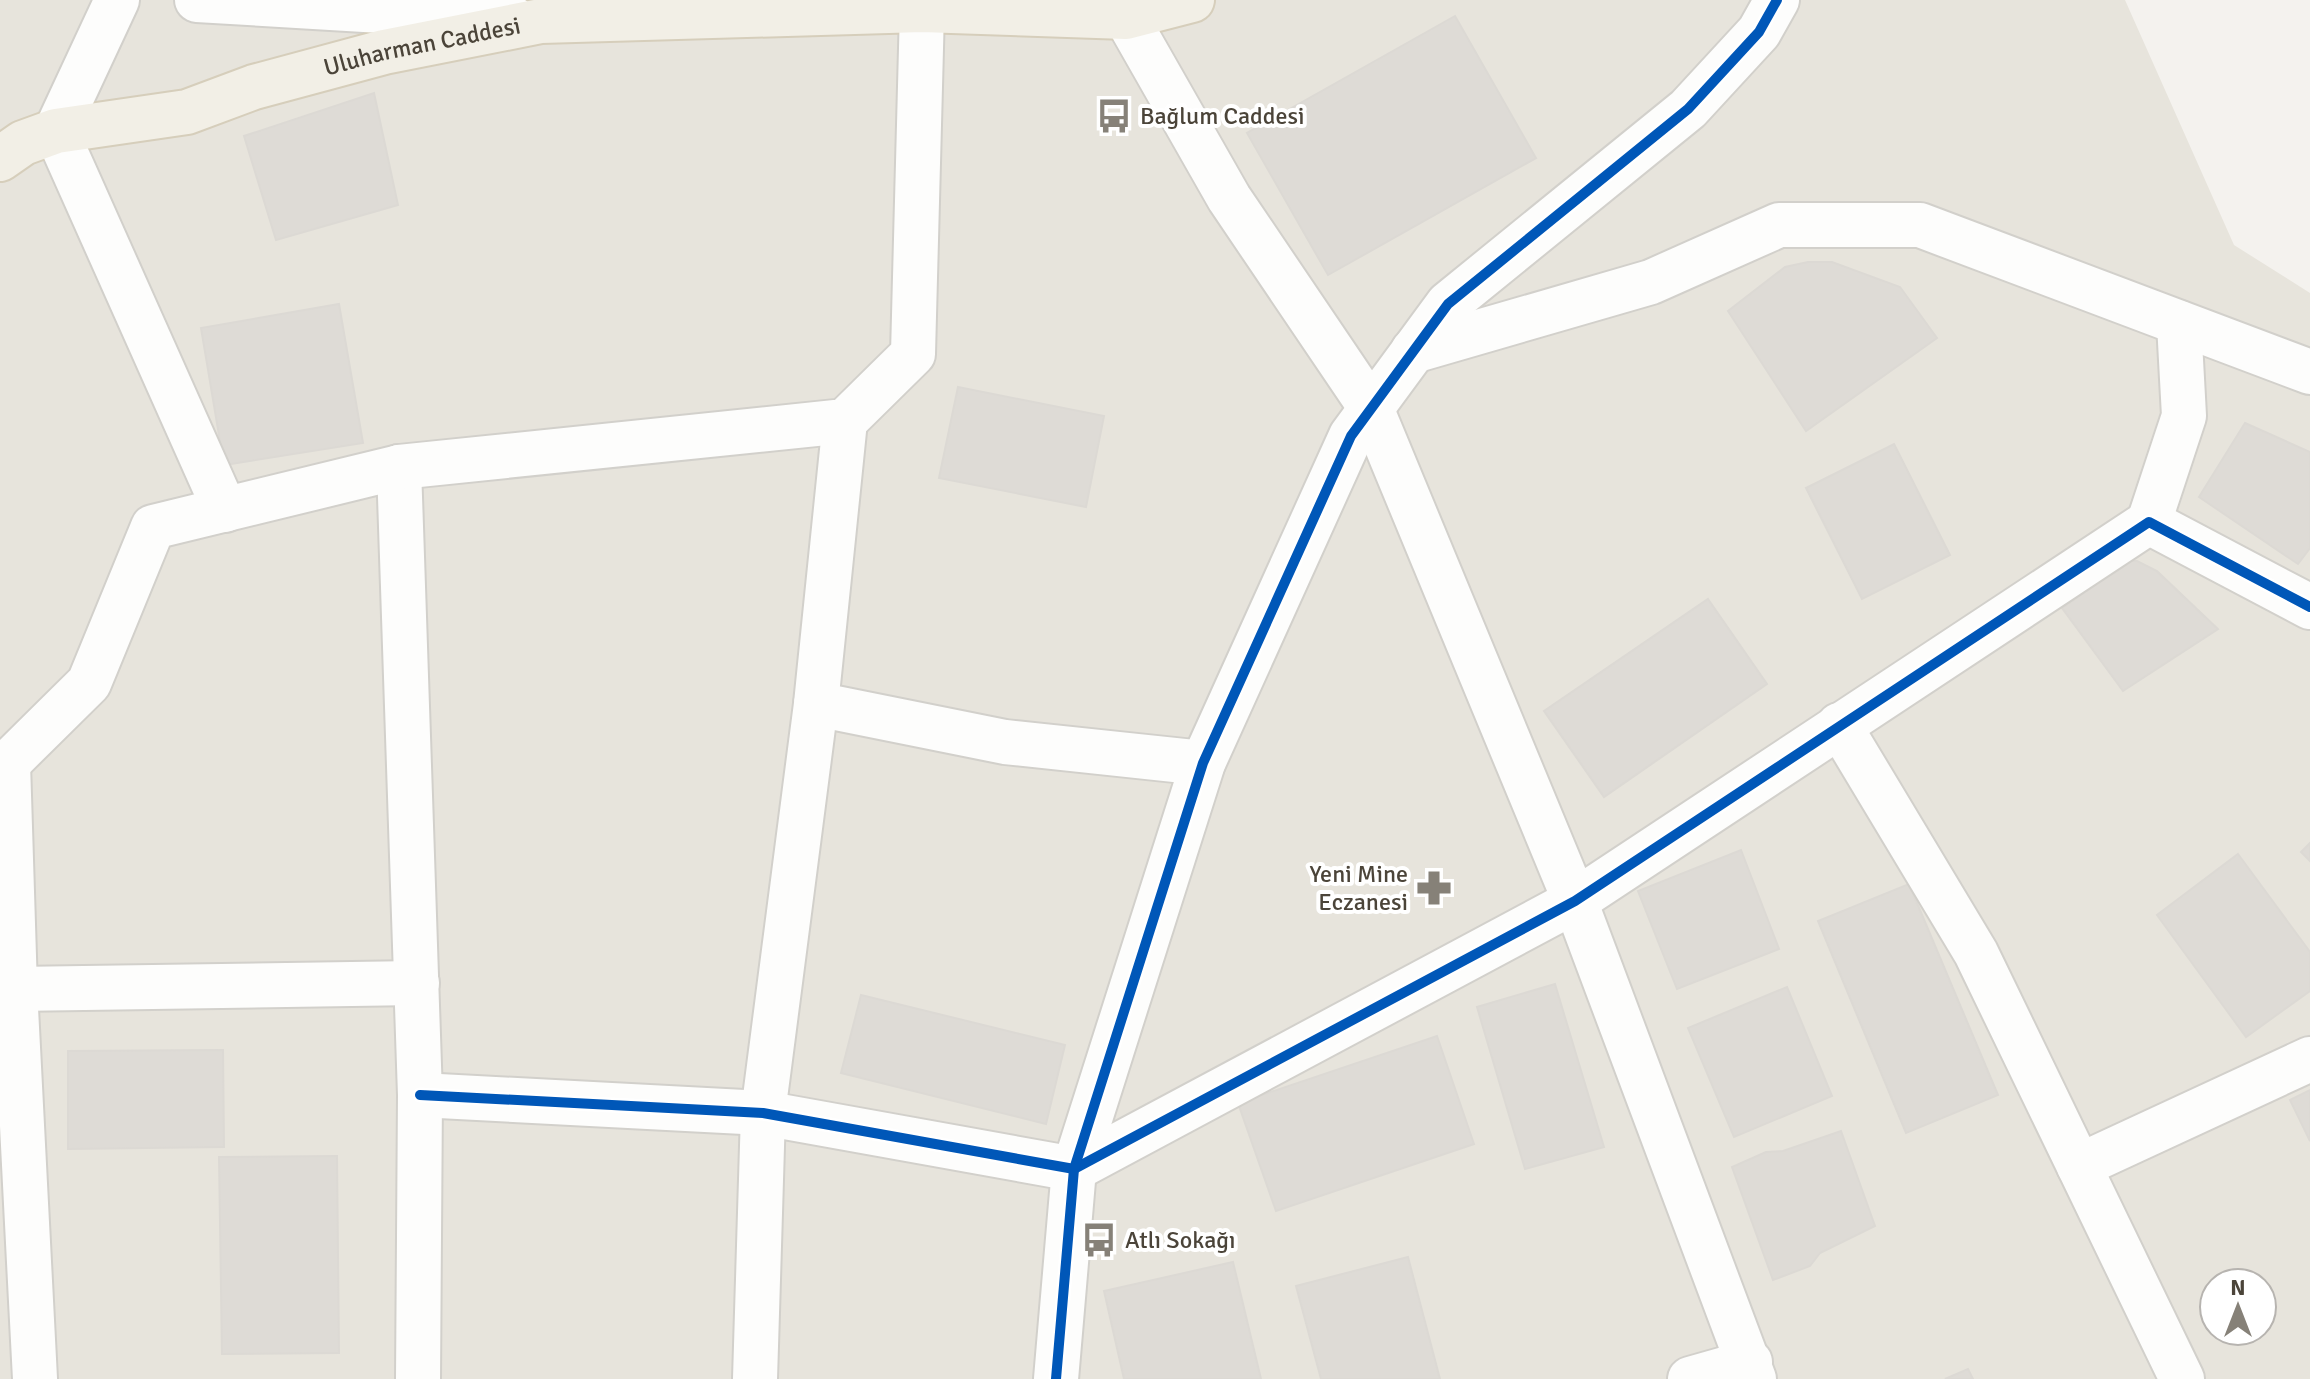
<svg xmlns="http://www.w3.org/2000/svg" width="2310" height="1379" font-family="Signika,sans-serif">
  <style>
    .residential { fill: #e7e4dc; fill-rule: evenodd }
    .building { fill: #dedbd6; stroke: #dcd9d4; stroke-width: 2 }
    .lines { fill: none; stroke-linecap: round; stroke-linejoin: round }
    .minor-casing { stroke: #d2d0cb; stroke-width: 48 }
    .major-casing { stroke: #d6cebb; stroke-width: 48 }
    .minor { stroke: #fdfdfc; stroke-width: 44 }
    .major { stroke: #f2efe6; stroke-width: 44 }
    .cycleway-casing { stroke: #fff; stroke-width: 15 }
    .cycleway { stroke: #0057b8; stroke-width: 10 }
    .labels { text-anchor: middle; stroke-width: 8; stroke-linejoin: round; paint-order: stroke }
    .street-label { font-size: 24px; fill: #4b4439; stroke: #fff }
    .poi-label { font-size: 24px; fill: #4b4439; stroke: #fff; text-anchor: start }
  </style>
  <rect width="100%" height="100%" fill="#f4f2ee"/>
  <path class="residential" d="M0 0H2125L2234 245 2310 293V1379H0ZM2214 1283H2262V1331H2214Z"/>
  <g class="building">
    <polygon points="1455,16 1536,158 1328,275 1247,133"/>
    <polygon points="374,93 398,205 276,240 244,136"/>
    <polygon points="1808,262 1832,262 1900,287 1937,338 1806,431 1728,311 1785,267"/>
    <polygon points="339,304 363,443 224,465 201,328"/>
    <polygon points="958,387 1104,416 1086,507 939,478"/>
    <polygon points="2245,423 2310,452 2310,548 2298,564 2199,497"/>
    <polygon points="1894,444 1950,555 1862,599 1806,488"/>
    <polygon points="2128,561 2137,561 2157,571 2218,629 2123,691 2062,608"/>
    <polygon points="1708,599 1767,684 1604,797 1544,711"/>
    <polygon points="2310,843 2310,861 2301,852"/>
    <polygon points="1741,850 1779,949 1677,989 1638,891"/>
    <polygon points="2238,854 2310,952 2310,991 2246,1037 2157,915"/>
    <polygon points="1909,884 1998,1095 1906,1133 1818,921"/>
    <polygon points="1555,984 1604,1147 1525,1169 1477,1007"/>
    <polygon points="1787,987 1832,1096 1734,1137 1688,1028"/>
    <polygon points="861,995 1065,1045 1046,1124 841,1073"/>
    <polygon points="1437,1036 1474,1144 1276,1211 1238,1103"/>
    <polygon points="223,1050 224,1147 68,1149 68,1051"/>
    <polygon points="2310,1090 2310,1141 2290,1100"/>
    <polygon points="1841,1131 1875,1226 1820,1253 1810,1266 1773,1280 1732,1167 1766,1152 1783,1151"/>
    <polygon points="337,1156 339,1353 222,1354 219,1157"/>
    <polygon points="1408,1257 1440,1379 1321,1379 1296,1286"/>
    <polygon points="1233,1262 1261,1379 1124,1379 1104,1291"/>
    <polygon points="1968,1369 1973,1379 1945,1379"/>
  </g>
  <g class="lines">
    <g class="minor-casing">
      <g id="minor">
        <polyline points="117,0 56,131 225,510"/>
        <polyline points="197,0 514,19"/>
        <polyline points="1126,17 1229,198 1371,408 1575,901 1754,1379"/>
        <polyline points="1413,351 1651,282 1779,225 1920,225 2310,372"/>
        <polyline points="399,467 420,1095 418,1379"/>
        <polyline points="2149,522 2184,416 2179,323"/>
        <polyline points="816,704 1005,742 1203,763"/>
        <polyline points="1839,725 1976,953 2182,1379"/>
        <polyline points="0,762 8,763 89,683 153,527 399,467 845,421 913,354 922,10"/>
        <polyline points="8,763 15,989 35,1379"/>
        <polyline points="15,989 417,983"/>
        <polyline points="420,1095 763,1113 1074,1169 1575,901 2149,522 2310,607"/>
        <polyline points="2079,1166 2310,1059"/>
        <polyline points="755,1379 763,1113 816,704 845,421"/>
        <polyline points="1056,1379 1074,1169 1203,763 1351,436 1448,304 1688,109 1759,32 1777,0"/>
        <polyline points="1690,1379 1750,1362"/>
      </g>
    </g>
    <g class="major-casing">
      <g id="major">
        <path id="s1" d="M0 159 23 143 56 131 187 112 254 87 384 52 541 21 922 10 1126 17 1192 0"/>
      </g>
    </g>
    <use href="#minor" class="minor"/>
    <use href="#major" class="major"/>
    <g class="cycleway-casing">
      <g id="cycleway">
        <polyline points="420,1095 763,1113 1074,1169 1575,901 2149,522 2310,607"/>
        <polyline points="1056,1379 1074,1169 1203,763 1351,436 1448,304 1688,109 1759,32 1777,0"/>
      </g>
    </g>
    <use href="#cycleway" class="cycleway"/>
  </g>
  <defs>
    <g id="bus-bare" transform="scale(2.76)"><path d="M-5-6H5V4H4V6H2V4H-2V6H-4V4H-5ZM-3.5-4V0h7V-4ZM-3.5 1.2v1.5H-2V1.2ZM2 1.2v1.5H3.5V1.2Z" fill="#868178" stroke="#fff" stroke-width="2.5" paint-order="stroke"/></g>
    <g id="pharmacy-bare" transform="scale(2.76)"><path d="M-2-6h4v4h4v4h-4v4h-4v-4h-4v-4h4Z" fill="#868178" stroke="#fff" stroke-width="2.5" paint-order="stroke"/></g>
  </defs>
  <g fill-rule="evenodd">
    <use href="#bus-bare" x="1114" y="116"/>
    <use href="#pharmacy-bare" x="1434" y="888"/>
    <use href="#bus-bare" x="1099" y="1240"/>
  </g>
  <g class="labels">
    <g class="street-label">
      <text dy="8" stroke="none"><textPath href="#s1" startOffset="440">Uluharman Caddesi</textPath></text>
    </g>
    <g class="poi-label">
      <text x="1140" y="124">Bağlum Caddesi</text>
      <text x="1408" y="882" text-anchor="end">Yeni Mine<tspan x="1408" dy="28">Eczanesi</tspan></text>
      <text x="1125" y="1248">Atlı Sokağı</text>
    </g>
  </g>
  <g transform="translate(2238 1307)"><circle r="38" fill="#ffffff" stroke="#b7b4b0" stroke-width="2"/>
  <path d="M0-6L14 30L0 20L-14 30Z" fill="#868178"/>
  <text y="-12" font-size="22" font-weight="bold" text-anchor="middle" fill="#4b4439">N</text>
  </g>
</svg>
